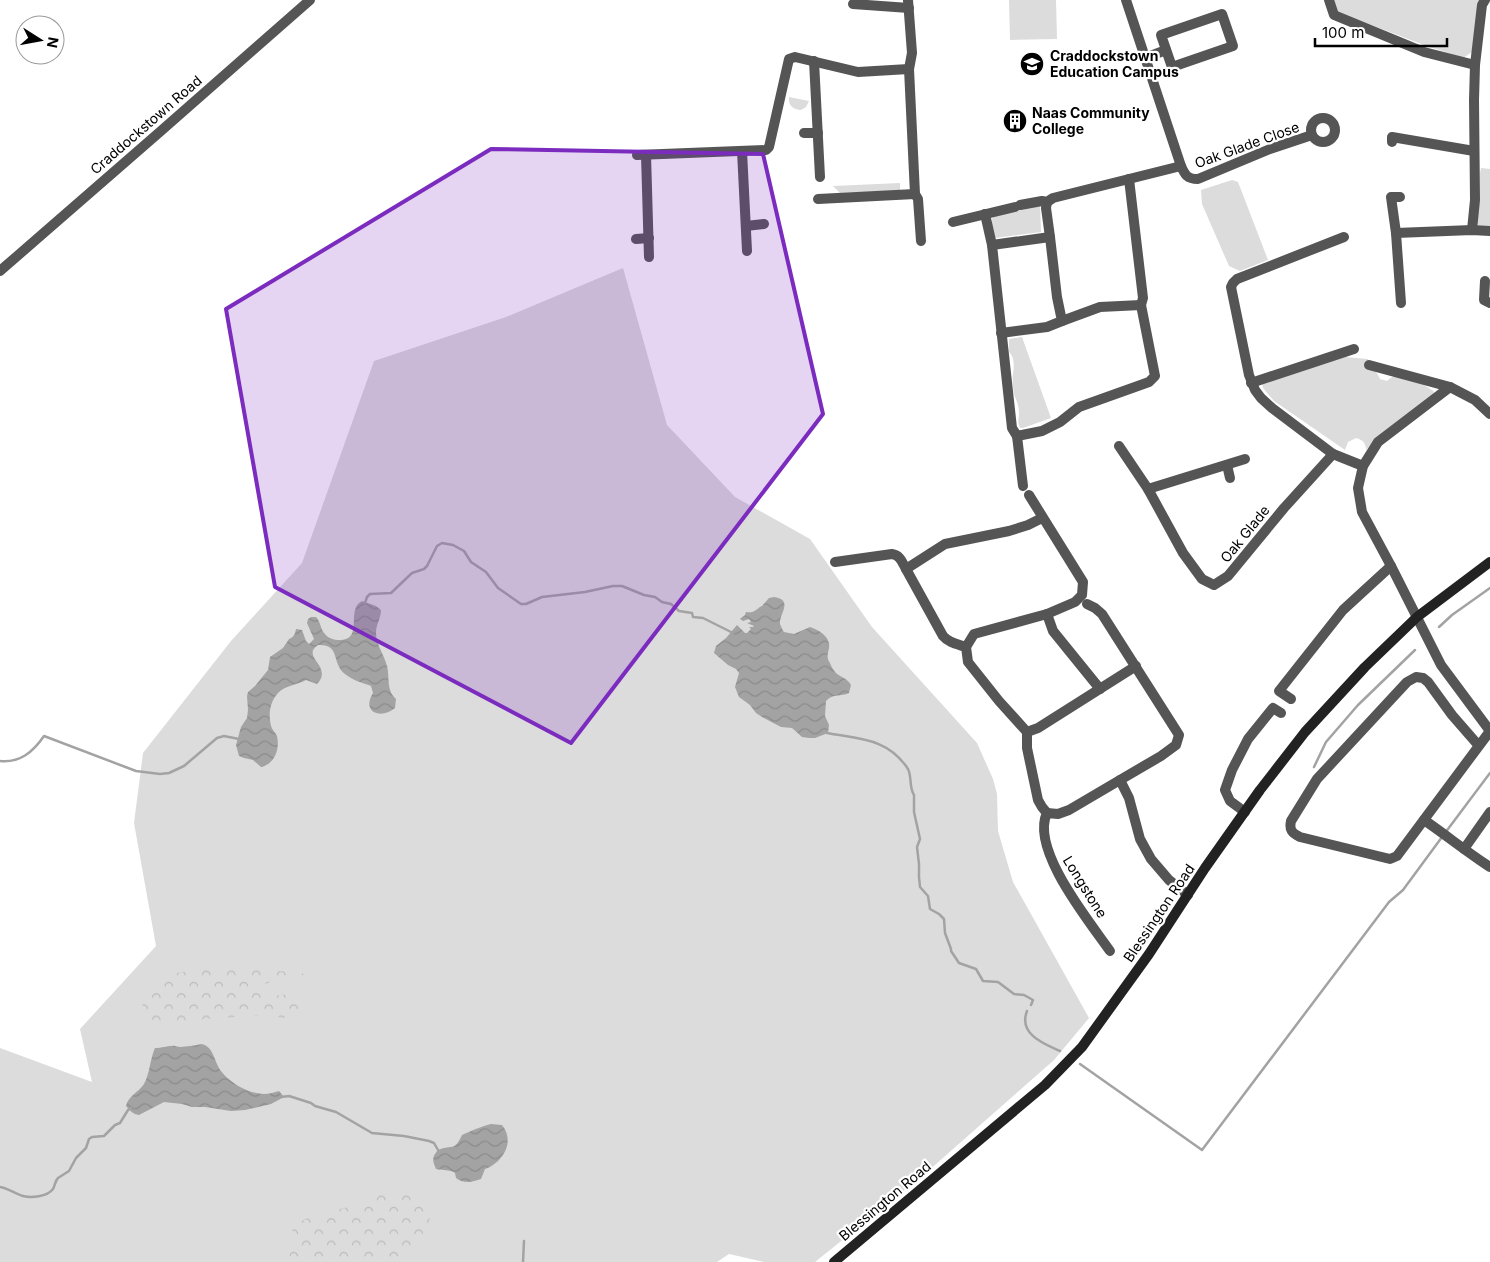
<svg xmlns="http://www.w3.org/2000/svg" width="1490" height="1262" font-family="Inter,sans-serif">
  <style>
    .green { fill: #dcdcdc }
    .forest { fill: url(#forest-crowns) }
    .water { fill: url(#water-waves) }
    .lines { fill: none; stroke-linecap: round; stroke-linejoin: round }
    .stream { stroke: #a3a3a3; stroke-width: 2.5 }
    .minor { stroke: #555; stroke-width: 10 }
    .secondary { stroke: #222; stroke-width: 10 }
    .marked { fill: #7b2cbf; fill-opacity: 0.2; stroke: #7b2cbf; stroke-width: 4; stroke-linejoin: round }
    .labels { text-anchor: middle; stroke-width: 4.5; stroke-linejoin: round; paint-order: stroke }
    .poi-label { font-size: 14px; font-weight: bold; fill: #000; stroke: #fff; text-anchor: start }
    .street-label { font-size: 14px; fill: #000; stroke: #fff }
  </style>
  <defs>
    <pattern id="forest-crowns" width="20" height="18" patternUnits="userSpaceOnUse" patternTransform="scale(1.25)"><rect width="20" height="18" fill="#dcdcdc"/><path d="M2 6a3 3 0 1 1 6 0M12 15a3 3 0 1 1 6 0" fill="none" stroke="#bbb"/></pattern>
    <pattern id="water-waves" width="16" height="10" patternUnits="userSpaceOnUse" patternTransform="scale(1.25)"><rect width="16" height="10" fill="#a3a3a3"/><path d="M0 5q4-4 8 0t8 0" fill="none" stroke="#8b8b8b"/></pattern>
  </defs>
  <rect width="100%" height="100%" fill="#fff"/>
  <g class="green">
    <polygon points="1009,0 1056,0 1057,39 1010,40"/>
    <polygon points="1334,0 1479,0 1472,52 1463,58 1424,45 1337,12"/>
    <path d="M789 97 809 101 806 107 801 110C793 110 788 105 789 97Z"/>
    <polygon points="1481,168 1490,169 1490,228 1479,227 1476,222 1480,198 1480,173"/>
    <polygon points="1232,180 1238,182 1268,260 1240,271 1229,266 1202,204 1201,190"/>
    <polygon points="900,183 900,191 840,193 833,186"/>
    <path d="M1040 205 1041 232 995 238C992 233 990 223 993 217L1019 209Z"/>
    <polygon points="623,268 667,425 735,497 810,539 872,627 977,743 993,779 997,794 998,831 1013,882 1089,1018 1054,1060 927,1172 815,1262 764,1262 729,1254 717,1262 0,1262 0,1048 92,1082 80,1029 156,946 134,823 143,753 231,641 302,563 374,361 506,317"/>
    <path d="M1022 337 1051 418 1023 428H1020C1017 422 1019 419 1019 413 1019 405 1016 400 1014 394 1013 389 1012 379 1013 374 1014 367 1015 358 1009 352V339Z"/>
    <path d="M1345 357 1368 359C1371 368 1377 371 1380 379L1387 381C1390 378 1393 376 1397 376 1406 377 1429 386 1434 392L1432 397 1374 440 1366 450C1366 443 1363 440 1356 438L1348 442 1345 450 1274 401 1263 388 1262 383Z"/>
  </g>
  <g class="forest">
    <path d="M244 969 295 972 305 974 301 977 278 979 255 988 257 993C271 1001 283 991 296 996L298 1001V1020L264 1015 163 1022C154 1021 145 1019 143 1008 133 964 218 970 244 969Z"/>
    <path d="M394 1189C411 1189 437 1195 430 1217 429 1222 428 1228 424 1232 416 1242 404 1253 394 1262H292C287 1253 289 1232 296 1225 307 1215 340 1210 355 1205 368 1200 381 1194 394 1189Z"/>
  </g>
  <g class="water">
    <path d="M774 597C794 600 779 614 780 624 781 626 783 631 784 632L794 634 810 627C819 630 831 637 829 648 828 654 826 657 830 663 831 666 834 671 836 673 842 678 847 678 851 685L849 693C841 697 833 693 826 701L825 716 829 725 828 733 815 738H809L802 737 792 728 781 727 762 717 756 713 750 705 739 697 735 687 739 673 736 669 728 665 714 653 716 646 726 638 737 625 745 633H747L751 629 749 627H753L754 626 747 623 751 622 749 619 743 621 740 619 745 615 746 612C753 613 755 611 760 607L762 606 769 598Z"/>
    <path d="M362 601 376 606 381 610C381 618 376 624 376 633 376 645 384 654 387 666 390 678 386 690 396 699L395 708C381 720 361 712 373 693L371 686C363 683 352 680 345 674 331 663 341 644 318 645 300 657 334 666 317 684L306 680C297 685 286 685 278 693 270 702 268 714 271 726 272 730 276 733 277 736 280 749 275 764 261 767L253 760 244 758 239 756 236 745 241 727 247 718 248 710 247 696 248 692 255 686 268 670 270 657 283 648 289 639C294 637 295 634 296 629L302 630 306 641 309 644 314 639 307 623 308 619 311 617H316C321 622 320 629 325 634 328 638 334 640 339 640 365 640 345 610 362 601Z"/>
    <path d="M201 1044C214 1046 214 1062 221 1071 230 1083 249 1094 264 1094 269 1094 275 1092 279 1091L284 1097 271 1104 245 1110 231 1111 205 1107H192L182 1104 164 1102 139 1115C133 1114 130 1111 126 1106 128 1096 139 1092 144 1084 150 1073 150 1059 155 1048 162 1048 166 1046 172 1046 175 1045 177 1047 180 1047 187 1046 194 1046 201 1044Z"/>
    <path d="M491 1124 502 1125C516 1142 502 1163 485 1169L481 1179C473 1182 463 1184 456 1178L455 1173C450 1169 442 1171 436 1169 432 1160 432 1157 438 1150 453 1144 454 1152 462 1135 468 1132 485 1125 491 1124Z"/>
  </g>
  <g class="lines">
    <g class="stream">
      <polyline points="365,603 367,597 370,594 391,593 412,573 424,569 427,566 437,546 442,543 453,545 464,551 471,562 486,572 498,588 521,604 526,604 542,597 585,592 613,586 622,586 644,595 655,597 662,602 671,604 679,611 692,613 693,617 703,618 733,633"/>
      <polyline points="1439,627 1452,615 1490,588"/>
      <path d="M827 733C859 739 888 738 908 769 912 777 909 788 914 795V812L920 839 917 847 919 864V877L920 887 928 896 930 909 939 914 944 919 945 933 951 949V951L959 963 976 969 983 981 998 982 1014 994 1024 995 1033 1000 1031 1005"/>
      <path d="M0 761C20 763 33 752 44 736L136 771 160 774 169 773 184 766 217 738 224 736 239 739"/>
      <polyline points="1314,767 1326,742 1358,705 1415,650"/>
      <polyline points="1445,833 1490,773"/>
      <path d="M1027 1011C1018 1034 1044 1044 1060 1051"/>
      <polyline points="1080,1064 1202,1150 1389,902 1403,890 1442,837"/>
      <polyline points="281,1097 289,1096 311,1103 315,1106 336,1112 372,1133 404,1136 429,1141 434,1143 438,1150"/>
      <path d="M0 1187C8 1188 15 1194 23 1196 31 1198 47 1197 53 1189 55 1186 55 1181 58 1178L69 1171 76 1158 86 1148 89 1139 92 1137 104 1136 115 1125 120 1123 128 1110 131 1108"/>
      <polyline points="523,1262 524,1241"/>
    </g>
    <g class="minor">
      <polyline points="908,0 912,53 909,69 915,194 918,199 921,241"/>
      <path d="M1126 0 1181 166C1185 175 1187 179 1198 179L1270 149 1312 135"/>
      <polyline points="1329,0 1334,15 1424,52 1475,65"/>
      <polyline points="853,4 909,8"/>
      <polygon points="1222,14 1233,46 1172,67 1161,35"/>
      <polyline points="1145,58 1166,50"/>
      <polyline points="814,61 820,177"/>
      <circle cx="1323" cy="130" r="12"/>
      <polyline points="804,133 818,133"/>
      <polyline points="1392,142 1392,137 1474,151"/>
      <polyline points="742,151 747,251"/>
      <polyline points="637,155 766,150 769,147 789,59 795,57 858,72 909,69"/>
      <polyline points="646,155 649,257"/>
      <polyline points="1400,197 1391,197 1396,233 1401,303"/>
      <polyline points="818,199 915,194"/>
      <polyline points="1047,202 1046,208 1050,237 992,245 1012,428 1017,436 1042,431 1060,422 1079,407 1149,382 1155,376 1141,305 1143,298 1129,179"/>
      <polyline points="1020,205 1042,201 1047,202 1053,198 1181,166"/>
      <polyline points="985,214 992,245"/>
      <polyline points="953,222 1015,207"/>
      <polyline points="746,226 764,224"/>
      <polyline points="1472,230 1475,200 1474,100 1475,65 1482,5 1485,0"/>
      <polyline points="1396,233 1472,230 1490,231"/>
      <polyline points="1344,237 1237,279 1233,283 1231,287 1249,375 1255,390 1261,398 1272,408 1333,454 1363,466"/>
      <polyline points="636,239 649,238"/>
      <polyline points="0,271 162,130 310,0"/>
      <polyline points="1485,281 1484,300 1490,303"/>
      <polyline points="1062,321 1100,307 1141,305"/>
      <polyline points="1001,333 1047,327 1062,321 1057,297 1050,237"/>
      <polyline points="1369,365 1450,387"/>
      <polyline points="1251,383 1354,349"/>
      <polyline points="1490,414 1475,400 1450,387 1378,442 1363,466 1358,488 1362,512 1391,566 1441,665 1490,731"/>
      <polyline points="1017,436 1023,486"/>
      <polyline points="1119,446 1148,489 1183,553 1202,579 1214,585 1228,576 1284,508 1333,454"/>
      <polyline points="1227,465 1230,478"/>
      <polyline points="1148,489 1245,459"/>
      <path d="M835 562 892 554C900 555 902 562 906 569L945 544 1009 531 1028 525 1042 518"/>
      <path d="M906 569 943 636C949 643 957 644 966 647L968 662 999 701 1027 732V748L1038 800 1042 807 1047 813"/>
      <polyline points="1087,604 1095,608 1102,614 1179,735 1176,745 1161,756 1120,780"/>
      <polyline points="1047,614 1053,631 1100,689"/>
      <polyline points="966,647 974,634 1047,614 1075,602 1082,595 1083,582 1029,495"/>
      <polyline points="1291,699 1279,691 1343,610 1391,566"/>
      <polyline points="1027,732 1038,728 1136,666"/>
      <path d="M1479 746 1452 715 1428 682 1423 678 1416 677 1407 682 1317 779 1291 821C1289 830 1292 833 1300 837L1390 859 1397 856 1490 731"/>
      <polyline points="1245,812 1230,801 1225,790 1232,770 1248,739 1273,708 1281,713"/>
      <path d="M1424 820C1446 835 1467 852 1490 867"/>
      <polyline points="1464,849 1490,812"/>
      <path d="M1110 951C1089 921 1030 849 1047 813L1058 814 1069 810 1120 780 1129 798 1140 839 1151 859 1169 880 1188 895"/>
    </g>
    <polyline class="secondary" points="834,1262 1045,1085 1082,1047 1149,954 1205,868 1260,790 1305,732 1365,667 1417,617 1490,562"/>
  </g>
  <path class="marked" d="M491 149 763 154 823 414 571 743 275 587 226 309Z"/>
  <defs>
    <g id="school-disc" transform="scale(1.25)"><circle r="9.5" fill="#000" stroke="#fff"/><path d="M0-5L7-2L0 1L-7-2ZM-4 1L0 2.5L4 1V4Q0 6-4 4Z" fill="#fff"/></g>
    <g id="building-disc" transform="scale(1.25)"><circle r="9.5" fill="#000" stroke="#fff"/><path d="M-4-6H4V6H1V3H-1V6H-4ZM-2.5-4.3h1.7v1.8h-1.7ZM.8-4.3h1.7v1.8H.8ZM-2.5-1h1.7V.8h-1.7ZM.8-1h1.7V.8H.8Z" fill="#fff"/></g>
  </defs>
  <g fill-rule="evenodd">
    <use href="#school-disc" x="1032" y="64"/>
    <use href="#building-disc" x="1015" y="121"/>
  </g>
  <g class="labels">
    <g class="poi-label">
      <text x="1050" y="61">Craddockstown<tspan x="1050" dy="16">Education Campus</tspan></text>
      <text x="1032" y="118">Naas Community<tspan x="1032" dy="16">College</tspan></text>
    </g>
    <g class="street-label">
      <text transform="translate(146 125) rotate(-41)" y="5">Craddockstown Road</text>
      <text transform="translate(1247 145) rotate(-20)" y="5">Oak Glade Close</text>
      <text transform="translate(1245 534) rotate(-51)" y="5">Oak Glade</text>
      <text transform="translate(1085 887) rotate(58)" y="5">Longstone</text>
      <text transform="translate(1159 913) rotate(-56)" y="5">Blessington Road</text>
      <text transform="translate(885 1201) rotate(-40)" y="5">Blessington Road</text>
    </g>
  </g>
  <g transform="translate(40 40) rotate(101)"><circle r="24" fill="#ffffff" stroke="#999999"/>
  <path d="M0-4L9 19L0 12L-9 19Z" fill="#000000"/>
  <text y="-8" font-size="14" font-weight="bold" text-anchor="middle" fill="#000000">N</text>
  </g>
  <path d="M1315 38v8h132v-8" fill="none" stroke="#000000" stroke-width="2.5"/>
  <text x="1322" y="38" font-size="15" fill="#000000" stroke="#ffffff" stroke-width="4" paint-order="stroke">100 m</text>
</svg>
